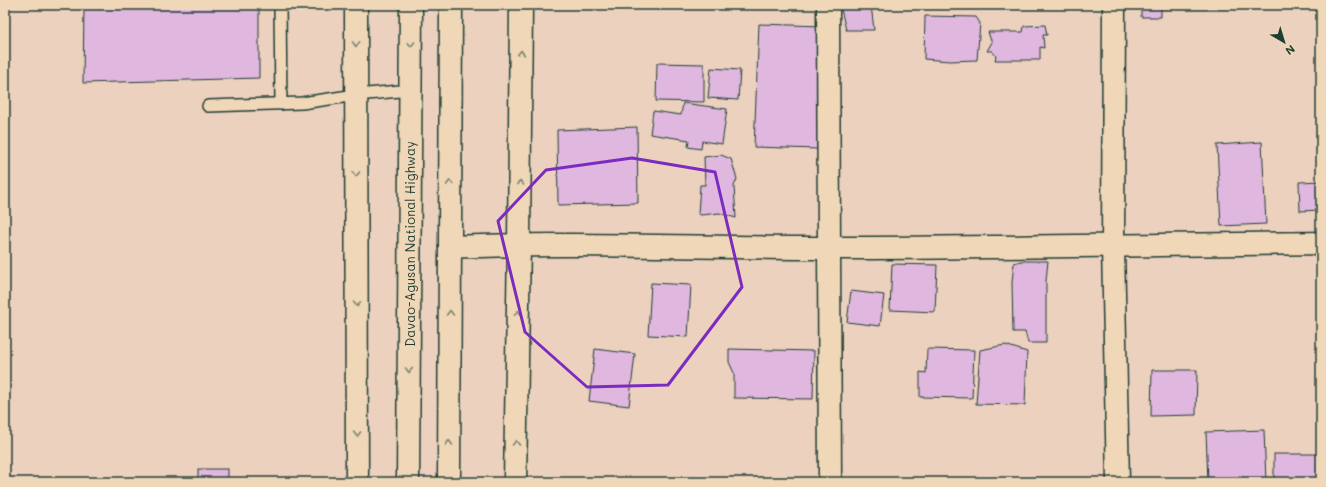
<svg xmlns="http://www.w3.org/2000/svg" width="1326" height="487" font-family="Mali,sans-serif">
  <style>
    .building { fill: #e0b7de; stroke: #1f3d34 }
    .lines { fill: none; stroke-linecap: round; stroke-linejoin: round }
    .lane-casing { stroke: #1f3d34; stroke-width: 14 }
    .street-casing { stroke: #1f3d34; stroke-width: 25 }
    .highway-casing { stroke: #1f3d34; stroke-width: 25 }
    .lane { stroke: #efd7b7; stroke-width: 11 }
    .street { stroke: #efd7b7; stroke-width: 22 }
    .highway { stroke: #efd7b7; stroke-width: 22 }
    .oneway { stroke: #7d826f }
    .marked { fill: none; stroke: #7b2cbf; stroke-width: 3; stroke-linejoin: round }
    .labels { text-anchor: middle; stroke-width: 3.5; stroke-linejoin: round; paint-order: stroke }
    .street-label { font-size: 13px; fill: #1f3d34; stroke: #efd7b7 }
  </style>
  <rect width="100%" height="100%" fill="#ecd1bf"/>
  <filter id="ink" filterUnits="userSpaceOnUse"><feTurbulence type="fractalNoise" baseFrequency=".025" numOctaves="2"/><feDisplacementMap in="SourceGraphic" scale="8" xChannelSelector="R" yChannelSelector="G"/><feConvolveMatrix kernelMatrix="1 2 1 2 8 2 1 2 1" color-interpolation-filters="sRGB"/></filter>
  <g filter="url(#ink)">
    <g class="building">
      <polygon points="84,5 259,5 259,78 83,83"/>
      <polygon points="840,5 871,5 874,30 846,30"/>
      <polygon points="1141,5 1226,5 1226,8 1161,8 1161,17 1141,17"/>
      <polygon points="925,16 976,17 980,23 977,60 950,61 924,59"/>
      <polygon points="759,24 823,26 818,149 754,147"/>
      <polygon points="1045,25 1047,35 1043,35 1044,48 1040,47 1040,60 995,60 996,56 992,51 987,51 992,42 990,38 988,32 1023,32 1024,26"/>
      <polygon points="657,63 704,64 704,102 656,101"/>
      <polygon points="711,68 740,70 738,100 708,98"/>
      <polygon points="683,103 727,109 722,144 702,141 701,149 688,147 689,140 650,134 653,111 681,115"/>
      <polygon points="637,127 638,203 558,205 557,130"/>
      <polygon points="1262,142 1266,224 1221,226 1217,145"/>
      <polygon points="721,155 731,159 737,179 734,186 736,218 719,213 702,215 698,214 700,185 705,185 704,157"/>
      <polygon points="1321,181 1321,210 1300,211 1299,182"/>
      <polygon points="1021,261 1048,261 1046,281 1046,343 1028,343 1025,332 1013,332 1012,282 1014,263"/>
      <polygon points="892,264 937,265 935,312 890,310"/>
      <polygon points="651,283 691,285 688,337 648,335"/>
      <polygon points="851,291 884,295 880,326 847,322"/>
      <polygon points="1005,345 1027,352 1025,405 976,404 980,350"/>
      <polygon points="595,349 635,354 629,406 589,401"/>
      <polygon points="729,349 814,351 813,399 734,398 734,373 729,362"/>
      <polygon points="927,349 974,350 972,398 920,397 920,372 926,373"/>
      <polygon points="1152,370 1197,370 1196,415 1151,416"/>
      <polygon points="1264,430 1266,482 1208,482 1206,432"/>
      <rect x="1274" y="454" width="47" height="28"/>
      <rect x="198" y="469" width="30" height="13"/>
    </g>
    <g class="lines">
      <g class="lane-casing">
        <g id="lane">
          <polyline points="280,5 281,104"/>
          <polyline points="208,106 302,103 356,95 411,90"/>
        </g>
      </g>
      <g class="street-casing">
        <g id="street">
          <polyline points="356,5 357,482"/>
          <polyline points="828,5 830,482"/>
          <polyline points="1114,5 1113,246 1118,482"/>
          <path d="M450 247C577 242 704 248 831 248 994 248 1158 245 1321 243"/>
          <polyline points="515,482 519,244 521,5"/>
        </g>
      </g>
      <g class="highway-casing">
        <g id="highway">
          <polyline points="408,482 411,5"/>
          <polyline points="449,482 451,5"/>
        </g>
      </g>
      <use href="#lane" class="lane"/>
      <use href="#street" class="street"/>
      <use href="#highway" class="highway"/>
    </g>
    <defs><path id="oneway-chevron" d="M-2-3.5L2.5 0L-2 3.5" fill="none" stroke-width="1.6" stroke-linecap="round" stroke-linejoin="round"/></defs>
    <g class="oneway">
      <use href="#oneway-chevron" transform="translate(356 44) rotate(90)"/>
      <use href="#oneway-chevron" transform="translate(411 44) rotate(90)"/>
      <use href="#oneway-chevron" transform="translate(521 53) rotate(-90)"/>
      <use href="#oneway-chevron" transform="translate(356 174) rotate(90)"/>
      <use href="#oneway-chevron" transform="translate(450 183) rotate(-90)"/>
      <use href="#oneway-chevron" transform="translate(520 183) rotate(-90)"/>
      <use href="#oneway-chevron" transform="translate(357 304) rotate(90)"/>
      <use href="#oneway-chevron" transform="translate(450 313) rotate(-90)"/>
      <use href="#oneway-chevron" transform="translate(518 313) rotate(-89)"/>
      <use href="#oneway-chevron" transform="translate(409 370) rotate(90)"/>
      <use href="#oneway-chevron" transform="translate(357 434) rotate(90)"/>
      <use href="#oneway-chevron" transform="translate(449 443) rotate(-90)"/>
      <use href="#oneway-chevron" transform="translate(516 443) rotate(-89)"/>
    </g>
  </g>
  <path class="marked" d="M632 158 715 172 742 287 668 385 587 387 525 332 498 221 546 170Z"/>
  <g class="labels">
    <g class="street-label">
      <text transform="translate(410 244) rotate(-90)" y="5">Davao-Agusan National Highway</text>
    </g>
  </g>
  <rect width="1326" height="487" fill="none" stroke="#efd7b7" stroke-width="20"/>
  <rect x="10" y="10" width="1306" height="467" fill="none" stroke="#1f3d34" stroke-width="1.5" filter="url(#ink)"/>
  <g transform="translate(1284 42) rotate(142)" stroke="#efd7b7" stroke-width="3" paint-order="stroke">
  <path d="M0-3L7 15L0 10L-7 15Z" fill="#1f3d34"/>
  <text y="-6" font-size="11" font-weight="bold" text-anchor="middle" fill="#1f3d34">N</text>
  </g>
</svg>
